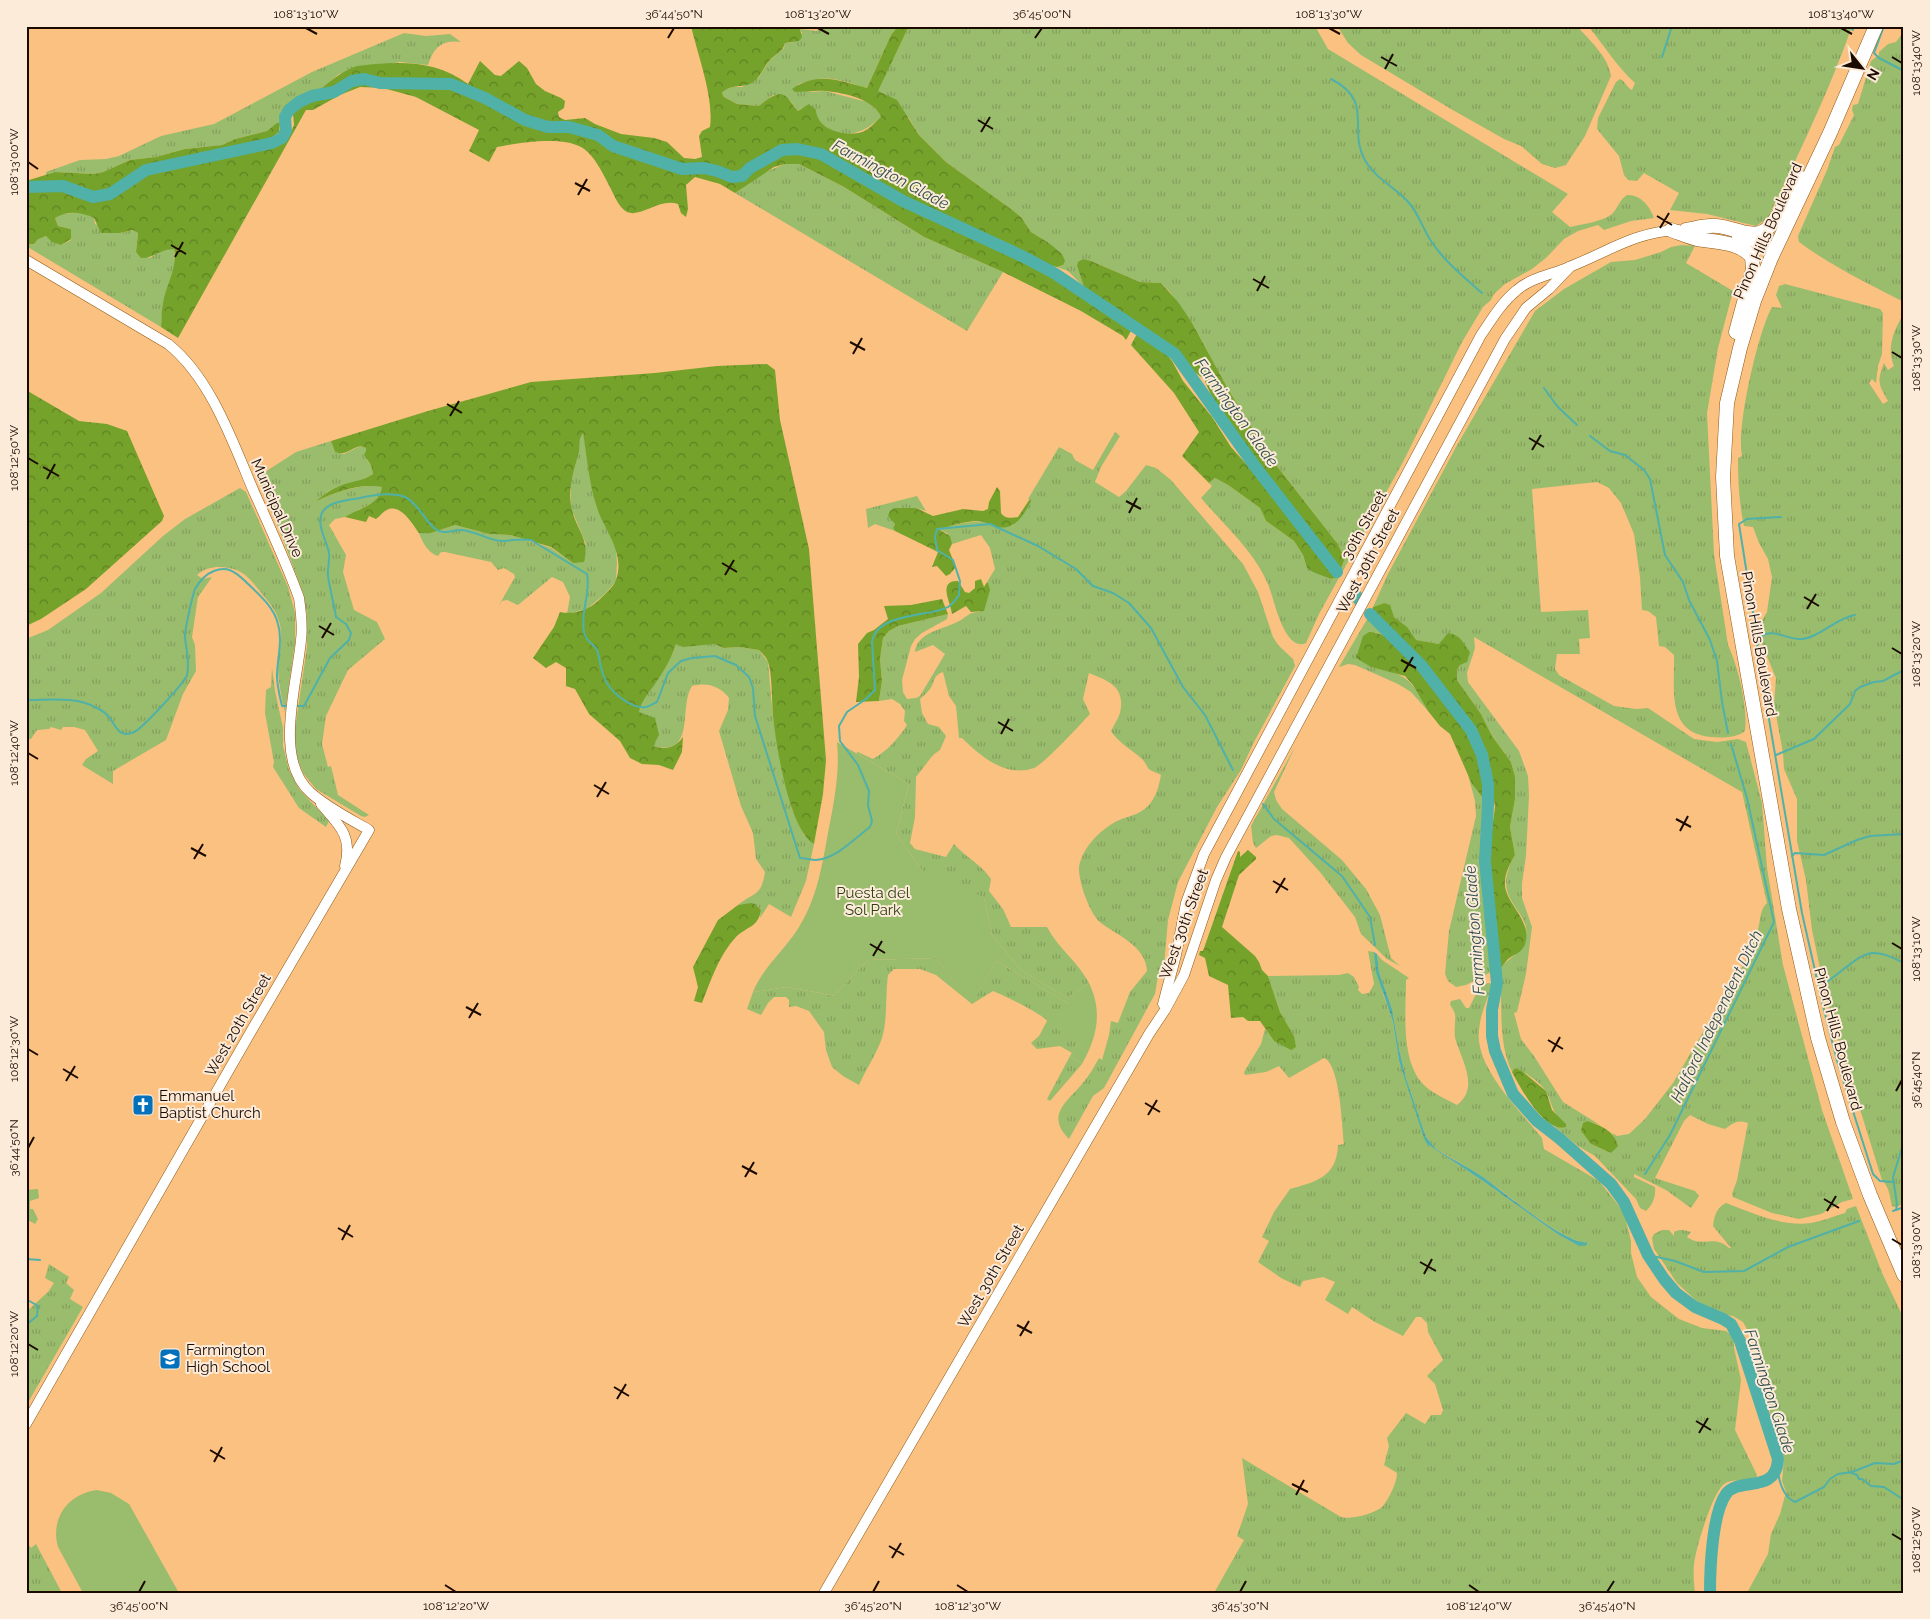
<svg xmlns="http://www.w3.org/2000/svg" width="1930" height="1619" font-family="Raleway,sans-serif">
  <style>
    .grass { fill: url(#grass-tufts); fill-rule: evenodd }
    .forest { fill: url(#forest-crowns) }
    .green { fill: #9abc6d }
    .water { fill: url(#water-ripples) }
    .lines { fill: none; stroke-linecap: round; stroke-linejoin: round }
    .stream { stroke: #50b1a9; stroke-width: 2 }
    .river { stroke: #50b1a9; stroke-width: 12 }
    .secondary-casing { stroke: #8e5a15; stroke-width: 11 }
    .highway-casing { stroke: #8e5a15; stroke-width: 15 }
    .secondary { stroke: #fff; stroke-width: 10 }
    .highway { stroke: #fff; stroke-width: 14 }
    .ticks { fill: none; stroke: #1a0a00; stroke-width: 2 }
    .labels { text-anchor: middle; stroke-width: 4; stroke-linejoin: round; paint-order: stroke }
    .street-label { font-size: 15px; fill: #1a0a00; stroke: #fdebd9 }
    .park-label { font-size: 15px; fill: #2e4113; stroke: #fdebd9 }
    .poi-label { font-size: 15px; fill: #1a0a00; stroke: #fdebd9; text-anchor: start }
    .water-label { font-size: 16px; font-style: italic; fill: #314f4d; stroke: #fdebd9 }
    .neatline { fill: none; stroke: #1a0a00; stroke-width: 2 }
    .ticks-label { font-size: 12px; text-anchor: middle; fill: #1a0a00 }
  </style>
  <defs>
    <pattern id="grass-tufts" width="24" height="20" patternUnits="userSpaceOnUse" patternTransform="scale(1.25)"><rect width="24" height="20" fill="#9abc6d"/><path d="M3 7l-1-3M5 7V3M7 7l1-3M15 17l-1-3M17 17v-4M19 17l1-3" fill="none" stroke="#84a05d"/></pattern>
    <pattern id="forest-crowns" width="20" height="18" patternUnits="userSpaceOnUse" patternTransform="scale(1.25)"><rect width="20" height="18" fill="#75a22a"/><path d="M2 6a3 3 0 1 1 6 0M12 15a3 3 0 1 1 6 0" fill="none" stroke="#5f8222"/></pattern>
    <pattern id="water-ripples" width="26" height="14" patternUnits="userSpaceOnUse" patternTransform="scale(1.25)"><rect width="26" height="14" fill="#50b1a9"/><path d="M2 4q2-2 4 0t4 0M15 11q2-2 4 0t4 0" fill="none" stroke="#428e87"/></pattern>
  </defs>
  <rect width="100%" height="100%" fill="#fbc181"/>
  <g class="grass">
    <path d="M819 26H898L891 35 867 88C838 80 827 73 797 85L810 92 825 91 867 102 878 111 881 117C865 132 848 140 827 128 822 125 820 120 816 117 812 113 806 111 802 108L798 111 788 98 773 95 759 106 737 104 724 97 722 93 725 89 733 87H742L759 77 769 61 784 48 785 43 794 42 802 33 800 29 817 31Z"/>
    <path d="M926 26H1295L1298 28 1315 26 1328 49 1568 194 1552 212 1570 227C1582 224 1602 222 1612 214 1618 208 1619 200 1627 195 1640 194 1650 206 1654 218L1631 221 1604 230 1598 225 1578 231 1564 239 1547 257 1532 269 1505 284 1494 294 1491 300 1483 307 1462 342 1403 462 1319 614 1306 643C1284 653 1274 598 1268 584 1254 551 1224 525 1201 498L1212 486 1209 483 1215 478 1228 485 1260 508 1266 521 1294 541 1303 555 1307 568 1331 579 1338 577 1345 558 1337 543 1273 461 1228 389 1191 321 1169 291 1161 283 1140 282 1091 261 1077 266 1084 287 1068 271 1057 267 1063 265 1049 243 1031 232 1021 217 1011 209 946 162 919 135 909 118 877 91 907 30 914 27Z"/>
    <path d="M1577 26C1590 41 1608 56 1611 76L1585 136 1566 165 1555 168 1542 164 1521 146 1504 139 1451 109 1361 55 1348 43 1338 27Z"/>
    <path d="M1588 26H1852C1829 92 1798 155 1768 218L1756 226 1707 214 1670 210 1679 193 1644 173 1637 181 1628 180 1624 175 1619 156 1597 129 1598 118 1616 82 1620 79C1626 82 1627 88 1632 90L1635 83C1617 67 1604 45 1588 26Z"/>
    <path d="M1904 31V302C1867 283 1833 267 1799 242L1798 236 1827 170 1835 147 1839 145 1854 115 1852 110 1853 105 1858 104 1871 61 1879 55V52L1888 44 1896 42Z"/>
    <path d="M404 33 426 36 450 34 461 42C442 39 434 47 428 65L400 62 339 74 316 93 303 97 287 107 283 112 280 123 267 131 235 139 222 145 185 149 156 157 130 160 103 172 94 174 55 172 46 175V172L80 160 106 159 119 156 161 136 214 124 312 72Z"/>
    <polygon points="785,164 799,164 844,187 924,237 1003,272 967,331 735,193 763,173"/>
    <polygon points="81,212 94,218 95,224 120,233 134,230 138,233 136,252 150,258 164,249 174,249 175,265 163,303 161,327 26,246 34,244 38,238 47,236 61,245 71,240 71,229 58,226 55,218 62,214"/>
    <path d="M1682 245 1695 246 1686 263 1733 291 1718 348 1707 413 1714 554 1728 645C1738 667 1748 706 1745 731 1737 738 1721 738 1711 737 1665 733 1675 687 1674 655L1665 647 1659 646 1656 617 1648 611 1642 610 1640 577 1634 534 1621 503 1609 488 1597 482 1532 489 1541 612 1588 610 1590 638 1579 639 1580 654H1557L1555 669 1559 675 1614 706 1636 709 1648 708 1694 739 1717 742 1738 739 1746 742 1762 803 1767 868 1783 965 1822 1110 1853 1199 1842 1202 1821 1214 1799 1219 1772 1213 1733 1197 1732 1194 1737 1180 1748 1123C1738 1119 1733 1123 1725 1129L1708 1124 1690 1115 1684 1121 1655 1178 1695 1191 1699 1196 1691 1208 1666 1190 1634 1174V1177L1655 1187C1656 1196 1653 1205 1646 1211L1640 1208 1636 1199 1595 1156 1578 1146 1554 1126 1562 1128 1565 1124C1551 1110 1554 1109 1547 1093 1542 1083 1525 1072 1515 1068L1512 1072C1497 1040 1503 1003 1500 968 1509 958 1521 953 1525 940 1535 909 1487 903 1515 855L1510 827 1515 799V776L1511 762 1492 736 1481 714 1457 680V670L1460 665 1439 644 1415 640 1406 627 1394 617 1384 603 1373 607 1388 574 1456 447 1535 311 1564 289 1611 262 1635 260 1661 252 1671 247ZM1474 637 1742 792 1767 903C1759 910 1761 922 1757 932 1748 960 1732 985 1719 1011L1716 1010 1673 1083 1645 1119 1629 1134 1617 1136 1612 1133 1617 1143 1611 1153 1591 1144 1581 1131 1588 1121 1600 1125 1563 1102 1534 1056 1521 1039 1514 1013 1517 1012 1526 974 1532 927 1522 898V883L1526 856 1529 795 1528 776 1519 751 1468 682 1467 673 1475 648Z"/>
    <path d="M1785 284 1880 309 1883 313 1882 354 1878 366 1876 383 1872 379 1869 383 1883 404 1888 401C1878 383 1877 382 1884 363L1888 370 1894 366C1886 348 1894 330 1904 313V1204L1895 1207 1892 1206C1889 1195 1890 1188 1882 1180L1828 1006 1812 930 1806 880 1797 841V799L1784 769 1783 753 1774 704 1776 678 1759 637 1757 629 1767 612 1772 577 1768 559 1759 543 1753 527 1744 526C1739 503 1738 481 1738 458L1742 456C1736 428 1758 332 1772 307L1782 308 1776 295 1779 286Z"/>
    <path d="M583 432 596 506 610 534 616 549 617 562 616 581 606 593 587 609 567 614 570 597 563 582 552 577 518 605 507 600 502 601 498 607 515 577 514 574 504 568 498 570 491 562 445 552H441L438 556C429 554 422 542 419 533H431L455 525 489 534 510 535 551 548 573 563 586 544 571 508V482L579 450V439Z"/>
    <path d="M1115 432 1120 436 1101 467 1095 482 1119 497 1126 491 1146 465 1156 468 1171 480 1243 564 1258 592 1273 637 1278 645 1293 659 1295 666 1254 742 1241 770 1217 807 1178 882 1168 920 1164 966 1158 976 1155 994 1104 1088 1093 1096 1069 1139C1045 1115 1067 1102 1082 1084 1089 1076 1094 1067 1099 1058L1102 1060 1109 1035 1111 1021 1118 1023 1130 992 1147 971C1146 946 1118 936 1101 923 1090 915 1078 881 1079 867 1082 848 1100 830 1117 821 1128 816 1139 815 1148 806 1156 798 1159 786 1161 775 1158 773 1153 772 1150 770 1147 768 1146 763 1143 760 1134 751 1118 743 1111 731 1114 725 1118 719 1120 713 1126 686 1108 681 1089 673L1083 699 1090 714C1080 725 1044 764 1034 768 1006 778 980 756 962 738H959L956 706 949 696 943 672C933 675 935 682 930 689 927 693 923 696 920 699L922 713 928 724 939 727 946 736 940 750 933 755 916 777 915 817 910 843 915 849 946 857 954 844C965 857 981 864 991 879L989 891 1003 909 1011 927H1047C1058 948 1078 962 1089 983L1067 998 1021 970 992 935 984 898 924 873 896 834 909 784 856 753 858 752 873 759C887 751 898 739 907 725L904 721 905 711 900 704 892 699 879 701 882 681 880 659 883 638 889 631 898 626 948 614 947 619 922 633 915 639 911 646 902 680 903 692 907 699 916 698 920 696 945 654 933 645 915 652C917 633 940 630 955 623 967 618 967 612 980 612L987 599 988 583 987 582 995 569 990 548 981 535 952 544 947 533 937 529 963 523 982 521 996 527 1013 525 1030 499H1028L1059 447 1072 454 1075 460 1093 470Z"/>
    <path d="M331 441 335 452 344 454 360 446 366 448 367 460 371 465 373 474C356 485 332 484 318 500 338 492 360 483 383 487L381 496 374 502 345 517 335 519 329 525 346 555 343 572 354 610 377 622 385 639 348 670 326 716 322 744 328 767 331 766 338 795 369 815 365 817 361 816 316 789 303 773 298 760 295 744V729L307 647V614L303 593 281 534 261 487 262 476 268 470 296 452Z"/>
    <path d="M240 488 246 492 288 587 295 613V642L285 712C282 702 277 673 278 663 280 646 284 635 278 618 274 607 266 599 259 590 250 579 243 570 229 568 218 566 206 567 197 575L203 579 212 577 198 597 192 637 195 645 196 671 183 694 166 740 113 771V784L82 765 86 759 98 751 85 730 74 727H63L61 730 51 727 49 729 37 730 31 739H26V639L48 630 101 593 163 536 185 519Z"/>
    <polygon points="917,496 926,511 916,508 895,524 893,528 895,531 875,524 868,528 866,509"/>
    <path d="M1369 616 1390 639 1375 632 1371 667C1408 675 1410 677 1428 711L1411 692 1398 684 1355 665 1348 664 1339 667Z"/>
    <path d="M676 644H714L724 648 739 647 759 650 768 662 773 718 793 811 804 835 814 844 806 881 791 917 769 904 760 918 761 910 755 904 738 905C755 891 761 897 765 872L756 859 753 833 741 806 719 731 728 710 729 698C720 686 707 682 692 686 678 708 697 757 653 746L639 712 640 703 656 682 673 653Z"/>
    <polygon points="272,668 275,691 283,728 283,746 289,770 299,789 329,821 326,827 299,808 273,767 274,762 265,713 266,690 271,687"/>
    <polygon points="1295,747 1274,792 1276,800 1282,809 1342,860 1366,889 1380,915 1391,958 1400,966 1387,959 1361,934 1355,917 1320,872 1289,838 1277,835 1271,836 1256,848 1253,843 1251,826"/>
    <polygon points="1467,771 1472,784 1486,802 1482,824 1481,858 1491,972 1466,985 1456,987 1448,981 1445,974 1449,931 1476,816 1475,801"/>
    <path d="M1368 951 1374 952 1383 994 1393 1022 1399 1061 1427 1144 1483 1181 1559 1235 1579 1246 1587 1242C1566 1245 1503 1190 1483 1177 1468 1167 1452 1158 1436 1149L1426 1137 1406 1078 1399 1049 1392 1009 1379 972 1377 954 1382 960 1409 978 1406 980C1406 1011 1400 1061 1424 1085 1432 1093 1446 1099 1457 1105 1479 1089 1463 1062 1456 1041 1453 1033 1456 1023 1455 1014 1454 1010 1451 1007 1450 1004L1451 1001 1460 999 1466 1008H1469L1481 984 1490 983 1492 985 1491 989C1486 1002 1480 1016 1479 1030 1474 1067 1521 1112 1542 1138L1544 1149 1599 1181 1619 1206 1625 1215 1627 1225 1631 1241V1253L1637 1277 1651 1297 1679 1319 1702 1328 1726 1331 1734 1337V1348L1741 1380 1735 1430 1757 1475 1756 1478C1747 1483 1732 1477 1723 1485 1712 1495 1695 1550 1694 1565 1693 1574 1694 1584 1695 1593H1214L1244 1540 1237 1536 1248 1504 1242 1458 1341 1517C1351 1520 1375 1514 1383 1506 1389 1498 1397 1483 1397 1473L1384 1465 1389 1446 1387 1438 1406 1413 1425 1424 1431 1415H1441L1443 1410 1435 1384 1427 1376 1443 1360 1428 1332 1427 1323 1421 1317H1416L1403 1336 1375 1322 1352 1307 1348 1314 1325 1300 1335 1282 1323 1277 1303 1281 1300 1287 1281 1278 1258 1262 1269 1241 1262 1237 1274 1212 1290 1189C1315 1182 1337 1177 1338 1145L1344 1144C1342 1126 1340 1064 1324 1058L1289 1078 1279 1066 1266 1072 1245 1075 1244 1072 1261 1044 1265 1029 1274 1041 1294 1036 1280 1012 1268 976 1339 975 1348 973 1354 977 1359 987 1358 990 1362 994 1369 993 1374 984Z"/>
    <path d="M936 958 972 1003 996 961 1069 1004 1078 1043 1072 1053 1060 1046 1037 1049 1031 1043 1039 1036 1047 1021C1044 1015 1001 994 993 991L972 1004 936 975 920 969H894L888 975C885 996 888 1018 882 1038 878 1051 865 1071 859 1085L843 1076 832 1067 826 1050 824 1032 809 1011 796 1006 789 1007V1000L786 997H774L768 1003 761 1015 747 1009 753 992 787 987 835 996V994L868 960Z"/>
    <polygon points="1070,1056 1082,1064 1050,1101 1047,1099"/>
    <polygon points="38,1189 39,1198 30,1201 30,1209 33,1209 38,1219 35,1224 26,1219 26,1190"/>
    <path d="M1726 1203C1752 1213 1783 1227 1811 1223 1823 1221 1834 1216 1845 1213L1847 1209 1856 1206 1883 1275 1904 1319V1593H1747L1768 1554 1771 1534 1780 1514 1786 1492 1782 1481 1784 1459 1772 1424 1769 1404V1390L1764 1366 1760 1353 1743 1322 1733 1316 1718 1314 1700 1304 1677 1283 1665 1265 1654 1249 1652 1238 1654 1234 1662 1230H1669L1674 1236V1232C1680 1229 1684 1230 1691 1232L1687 1237C1702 1248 1714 1234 1729 1248H1731L1713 1226C1714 1216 1717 1207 1726 1203Z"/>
    <polygon points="49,1264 69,1277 66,1283 74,1290 70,1299 83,1307 26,1406 26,1312 48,1292 54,1283 45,1278"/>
    <polygon points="26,1541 31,1548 36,1544 62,1593 26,1593"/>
  </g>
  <g class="forest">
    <path d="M691 26 698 28 769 26 800 29 802 37 799 41 785 43C783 52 775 54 769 61 763 68 761 77 752 83 743 88 729 84 722 93L724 97 737 104 759 106C767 100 778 88 788 98 791 102 794 107 798 111L809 104 816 110C817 130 845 137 862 132 869 130 875 122 881 117 874 99 844 93 826 91 816 90 805 92 795 92L792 89C818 71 839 81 867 88L891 35 898 26H914L907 30 878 91 897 100 919 135 946 162 1011 209 1021 217 1031 232 1049 243 1062 254 1065 261 1063 265 1057 267 1043 264 904 199 871 177 838 161 820 152 797 146 782 148 740 173 730 175 716 169 702 167H682L673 165 649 155 617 146 596 132 566 125H549L525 119 485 97 451 83 381 82 363 78 352 79 334 90 316 93C328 83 339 73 354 67 360 65 369 65 376 64 410 61 440 63 468 84L480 61 495 75 501 76 519 61 527 68 536 84 545 91 561 98 565 101 564 108 558 112 559 117 565 120 585 118 595 124 621 134 654 138 667 142 684 158 695 159 702 157 699 136 702 131 710 127C714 97 698 56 691 26Z"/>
    <path d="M364 80 382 84 452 87 485 99 524 122 549 129H566L589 134 596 137 612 149 647 159 678 170 714 172 734 181 744 178 778 154 799 151 819 157 867 181 899 201 983 242 1019 257 1132 329 1126 340 1123 336 1081 311 1003 272 924 237 844 187 799 164H785L774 167 735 193 720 184 695 177 686 185 688 209 686 217 681 213 678 204C659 198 641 218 627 212 619 208 614 195 610 187 603 174 594 154 581 147 560 136 519 143 497 147L489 162 469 151 479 130 416 97 383 88 360 87 340 95 313 110H306L178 338 161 327C162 319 161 311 163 303 166 285 178 267 174 249 160 249 155 258 141 258L136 252 138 233 133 230 120 233H101L94 218C81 212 68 210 55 218L58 226 71 229V239L61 245 52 242 46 236 38 239 34 244 26 245V188H62L93 199H99L114 194 147 172 272 147 289 137 294 125 293 113 305 101 324 97 352 83Z"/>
    <polygon points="277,123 280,123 279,132 270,139 221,153 148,167 107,192 98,194 92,194 65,184 26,185 26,181 55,172 94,174 103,172 130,160 156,157 185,149 222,145 235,139 267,131"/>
    <polygon points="1083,259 1091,261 1140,282 1161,283 1178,302 1191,321 1228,389 1273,461 1337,543 1345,558 1338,577 1331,579 1313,572 1307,568 1303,555 1294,541 1266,521 1260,508 1228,485 1215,478 1209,483 1182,456 1199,432 1174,393 1131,345 1138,332 1162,348 1172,361 1183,381 1212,417 1231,447 1280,502 1329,566 1337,571 1332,559 1229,427 1216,406 1204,379 1193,371 1175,350 1109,307 1084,287 1077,266 1078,262"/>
    <path d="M767 364 775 370 780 420 809 549 826 760 823 794 814 844C789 830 776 744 773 716 772 703 772 672 768 662 767 658 762 653 759 650L739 647 724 648 714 644 683 647 676 644C672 658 663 672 655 684 648 694 641 701 639 712L655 718 659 735 653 746C666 750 675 748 683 737L682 752 673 770 659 765 642 764 630 758 620 741 589 714 575 689 566 686V668L556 662 546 668 533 658 554 627 560 612C574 615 588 610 598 601 604 595 613 588 616 580 626 552 603 529 596 505 589 482 587 457 583 433 578 440 580 444 579 452 574 470 567 490 572 510 577 531 590 539 584 562L573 563 551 547 510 535 489 534 455 525 431 533H419C412 523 399 501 385 511 382 513 379 517 376 519L369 516 366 522 345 517C359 508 380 505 382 487 359 483 337 492 316 501 325 493 334 488 345 484 355 481 364 480 373 474L371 465 364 455 366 451V448L360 446C350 449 345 456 335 452L331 441 428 411 531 382 655 373 717 366Z"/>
    <polygon points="26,390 79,421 107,424 127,431 164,516 162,521 86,589 41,619 26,626"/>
    <path d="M997 487 1000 491 1001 513C1005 519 1011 518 1018 517L1030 499 1031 501C1024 515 1015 531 996 527 991 526 986 522 981 521 967 520 952 526 938 529L950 536 952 544 949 550 956 567 950 574 946 576 937 566 932 567 938 552 895 531 893 528 895 524 888 516 890 511 894 508H916L933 516 963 509 983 511 988 509 989 502Z"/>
    <path d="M981 579 984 587 987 582 988 583 990 590 984 611 971 612 966 606 952 614C951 603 937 580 958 581L965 592 969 593 975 588V581Z"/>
    <polygon points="942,599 948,614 898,626 889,631 883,638 880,659 882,681 879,701 856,702 859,677 858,644 867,633 874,630 888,619 884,606 911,605"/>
    <path d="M1384 603 1390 605 1394 617 1407 627 1416 640 1439 644 1448 633C1461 635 1462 642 1470 652L1467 662 1460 665 1457 670V680L1481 714 1492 736 1511 762 1515 776V799L1510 827 1515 855C1510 864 1505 872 1505 883 1504 904 1537 923 1523 948 1519 954 1513 955 1508 959 1505 962 1503 966 1500 968L1493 926 1488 874V858L1495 807 1488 761 1476 731 1457 703 1418 658 1378 617 1371 612 1373 607Z"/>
    <path d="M1369 632C1399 632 1428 681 1445 703 1457 717 1470 732 1478 750 1485 765 1485 786 1486 802L1472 784 1450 734 1440 726 1428 711 1413 685 1405 676 1371 667 1356 658 1363 636Z"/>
    <polygon points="1248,850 1256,857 1256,859 1239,875 1222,927 1255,956 1259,962 1262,970 1268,976 1280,1012 1294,1036 1296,1047 1291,1050 1274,1041 1260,1021 1248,1021 1243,1017 1231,1018 1228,985 1209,976 1205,958 1199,955 1200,951 1203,951 1238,851 1240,852 1240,857"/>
    <path d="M751 903 755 904 761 910C758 928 747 926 736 937 719 955 711 980 702 1003L694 1001 698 987 693 967 718 920 738 905Z"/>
    <path d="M1515 1068 1522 1071 1546 1091 1552 1110 1566 1124V1127C1545 1134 1520 1087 1512 1072Z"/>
    <path d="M1588 1121C1602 1126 1614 1131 1618 1146L1611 1153 1591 1144 1581 1131 1583 1123Z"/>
  </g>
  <g class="green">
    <path d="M837 742 909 784 896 834 924 873 939 872 984 898 992 935 1021 970 1067 998 1089 983C1103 1012 1097 1037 1082 1064L1070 1056 1078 1043 1056 1029 1069 1004 996 961 972 1004 936 958 868 960 835 994 836 996 787 987 753 992C763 967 785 950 799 927 817 898 822 866 828 833 834 802 840 773 837 742Z"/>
    <path d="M97 1490 111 1493 129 1504 179 1593H83L58 1547C50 1518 68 1494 97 1490Z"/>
  </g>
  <path class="water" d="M1374 952 1377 954 1379 972 1392 1009 1399 1049 1406 1078 1426 1137 1436 1149C1452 1159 1468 1167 1483 1177 1502 1190 1567 1246 1587 1242V1245L1579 1246 1559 1235 1483 1181 1427 1144 1424 1138 1399 1061 1393 1022 1376 972Z"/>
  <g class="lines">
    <g class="stream">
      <polyline points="1849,26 1853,30"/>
      <polyline points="1884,26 1874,53 1879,58 1904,71"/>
      <polyline points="1662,57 1672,26"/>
      <path d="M1331 79C1376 102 1346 129 1366 162 1377 180 1397 188 1410 204 1419 215 1423 229 1431 241 1444 261 1464 277 1482 293"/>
      <polyline points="1544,388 1557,406 1577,425"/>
      <polyline points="1590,436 1610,451 1625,455 1644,470 1650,479 1665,555 1683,582 1689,600 1710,640 1717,661 1722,702 1728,733"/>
      <polyline points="1781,517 1747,519 1739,524 1755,625 1763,635 1757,646 1761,672 1802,913 1823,1006 1838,1064 1873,1174 1880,1181 1894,1182"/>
      <path d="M1763 635C1774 629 1789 640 1801 639 1819 638 1836 618 1855 615"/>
      <path d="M26 700C49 700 76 696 97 708 101 710 106 713 109 717 116 726 119 739 134 732 142 729 185 682 187 675 190 663 186 649 185 637 184 632 193 594 195 589 199 582 206 574 214 571 227 566 234 571 244 580 256 592 274 606 278 624 283 640 277 660 277 676 277 686 280 697 282 706H289"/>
      <path d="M296 706H304L330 658 349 640 351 633 346 624 336 617C334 604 330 590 328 576 327 569 330 561 329 553 327 541 314 521 324 510 332 501 349 500 360 498 373 495 392 492 405 497 420 504 428 528 439 531 448 534 453 530 461 530 476 531 487 540 501 541 512 541 521 538 531 540L587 574C591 593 580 612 584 632 585 641 593 643 597 650 600 659 600 668 604 677 609 691 630 709 646 707 650 706 654 703 657 702L668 673 681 661 692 658 715 656 736 665 749 677 753 688 755 716 800 858C805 858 811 860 816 860 836 859 855 838 870 827L872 821 868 805 869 791 858 765 840 741 839 726 847 712 866 699 875 690 872 642C876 612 931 617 948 607 953 604 956 599 959 595L960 581 953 560 937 550 935 537 937 529 990 524 1038 546 1076 569 1093 586 1113 593 1129 603 1151 628 1183 687 1205 715 1233 770"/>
      <polyline points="1776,755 1814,739 1850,704 1855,691 1860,687 1874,682 1883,681 1904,670"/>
      <polyline points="1263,804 1274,819 1342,876 1370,917 1375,945"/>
      <polyline points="1792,856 1795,853 1824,855 1857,840 1870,836 1904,834"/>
      <path d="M1819 990C1825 982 1833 978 1840 972 1868 950 1871 947 1904 963"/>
      <polyline points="1645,1174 1670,1135 1774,922 1747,798 1731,744"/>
      <polyline points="1896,1210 1897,1205 1893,1177 1904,1141"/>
      <polyline points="1893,1211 1904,1207"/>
      <polyline points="1648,1255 1675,1261 1704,1272 1744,1271 1788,1247 1859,1221"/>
      <polyline points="26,1259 40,1260"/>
      <polyline points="26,1299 38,1306 37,1316 26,1325"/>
      <path d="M1777 1467C1779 1480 1782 1496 1795 1502L1824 1487 1830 1479 1838 1474 1852 1472 1875 1463 1894 1464 1904 1460"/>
      <polyline points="1849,1472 1857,1475 1859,1479 1862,1479 1871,1486 1884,1487 1904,1500"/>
      <polyline points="26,1589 28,1593"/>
    </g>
    <g class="river">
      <polyline points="26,187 63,186 93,197 110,194 146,170 272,143 282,138 286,131 285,117 289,110 299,102 312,96 334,92 352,81 364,79 380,83 451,84 485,98 525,120 548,127 569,127 598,135 613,146 682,169 704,168 717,171 732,177 742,176 750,168 782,150 797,149 821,154 903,201 1024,257 1054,273 1175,354 1254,465 1337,572"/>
      <polyline points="1352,590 1360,601"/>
      <path d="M1370 614 1421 665 1471 730 1482 755 1488 784V805L1485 862 1497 983 1492 1010V1036L1495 1051 1513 1094 1537 1121 1559 1138 1611 1184 1624 1202 1648 1255 1664 1279 1676 1293 1695 1307 1723 1319 1731 1324 1740 1341 1778 1459C1776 1495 1739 1476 1726 1494 1712 1514 1710 1569 1710 1593"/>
    </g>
    <g class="secondary-casing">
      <g id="secondary">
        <polyline points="1737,237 1775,249"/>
        <path d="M26 260 168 344C211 378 233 443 254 492 270 527 286 562 299 598 301 612 303 626 301 640 297 685 273 760 311 793 328 808 350 819 369 830L253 1028 26 1424"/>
        <path d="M321 804C339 825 353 836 345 866"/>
        <path d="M1163 1004 1176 955 1186 903 1204 854 1481 335C1492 319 1502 302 1517 290 1532 277 1551 275 1569 267 1608 252 1634 232 1678 230"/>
        <polyline points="824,1593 1149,1034 1165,1010 1184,975 1216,880 1226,857 1505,339 1526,308 1549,289 1570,267"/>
      </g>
    </g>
    <g class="highway-casing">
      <g id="highway">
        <polyline points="1876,26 1830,133 1771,258 1754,301 1740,348 1727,403 1723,477 1727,556 1789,909 1818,1038 1843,1122 1870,1195 1904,1275"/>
        <path d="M1671 230C1680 233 1688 237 1697 239 1716 242 1740 242 1752 257L1753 269 1736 332"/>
        <path d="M1686 230C1697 228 1707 225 1717 226 1734 227 1755 242 1769 227 1780 216 1792 192 1801 178"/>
      </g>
    </g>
    <use href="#secondary" class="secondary"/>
    <use href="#highway" class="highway"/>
  </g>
  <path class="ticks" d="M306 28 317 34M818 28 829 34M1329 28 1340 34M1841 28 1852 34M668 38 674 28M1035 38 1042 28M1381 57 1397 66M1892 57 1902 63M1385 69 1393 54M978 120 993 129M981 132 990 117M28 162 38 169M575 183 590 191M578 195 587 179M1657 216 1672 225M1660 228 1669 213M171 245 186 254M175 257 183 242M1253 279 1269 288M1257 291 1265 276M850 342 865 350M1892 352 1902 358M853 354 862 338M447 404 462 413M450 416 459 401M1529 438 1544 447M1532 450 1541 435M28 458 38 464M43 467 59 476M47 479 55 464M1126 501 1141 509M1129 513 1137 498M722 563 737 572M725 575 734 560M1804 597 1819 606M1807 609 1816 594M319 626 334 635M322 638 331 623M1892 648 1902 654M1401 660 1416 668M1404 672 1413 657M998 722 1013 731M1001 734 1009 719M28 753 38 759M594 785 609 794M597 797 606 782M1676 819 1691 827M1680 831 1688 816M191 848 206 856M194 859 203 844M1273 881 1288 890M1276 893 1285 878M1892 943 1902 949M870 944 885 953M873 956 882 941M466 1007 481 1015M469 1018 478 1003M1548 1040 1563 1049M28 1049 38 1055M1552 1052 1560 1037M63 1069 78 1078M66 1081 75 1066M1896 1091 1902 1080M1145 1103 1160 1112M1148 1115 1157 1100M28 1148 34 1137M742 1166 757 1174M745 1177 754 1162M1824 1199 1839 1208M1827 1211 1836 1196M338 1228 353 1237M1892 1239 1902 1245M342 1240 350 1225M1420 1262 1436 1271M1424 1274 1432 1259M1017 1325 1032 1333M1020 1336 1029 1321M28 1344 38 1350M614 1387 629 1396M617 1399 626 1384M1696 1421 1711 1430M1699 1433 1708 1418M210 1450 225 1459M214 1462 222 1447M1292 1484 1308 1492M1296 1495 1304 1480M1892 1534 1902 1540M889 1546 904 1555M892 1558 901 1543M445 1585 456 1592M957 1585 968 1592M1469 1585 1479 1592M139 1592 145 1581M873 1592 879 1581M1240 1592 1246 1581M1607 1592 1614 1581"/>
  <defs>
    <g id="church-square" transform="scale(1.125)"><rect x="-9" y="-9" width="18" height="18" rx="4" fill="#0171bc" stroke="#fdebd9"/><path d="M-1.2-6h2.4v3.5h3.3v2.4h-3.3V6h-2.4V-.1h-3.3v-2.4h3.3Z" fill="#fff"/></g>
    <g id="school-square" transform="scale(1.125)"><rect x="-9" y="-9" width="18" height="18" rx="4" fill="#0171bc" stroke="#fdebd9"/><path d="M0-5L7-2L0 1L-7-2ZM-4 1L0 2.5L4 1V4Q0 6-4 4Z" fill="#fff"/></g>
  </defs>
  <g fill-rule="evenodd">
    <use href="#church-square" x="143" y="1105"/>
    <use href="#school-square" x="170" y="1359"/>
  </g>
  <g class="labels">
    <g class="street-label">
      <text transform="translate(1768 231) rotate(-66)" y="5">Pinon Hills Boulevard</text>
      <text transform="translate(277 508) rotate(66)" y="5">Municipal Drive</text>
      <text transform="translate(1364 525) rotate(-61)" y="5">30th Street</text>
      <text transform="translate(1368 561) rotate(-62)" y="5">West 30th Street</text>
      <text transform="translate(1759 644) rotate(80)" y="5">Pinon Hills Boulevard</text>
      <text transform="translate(1184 924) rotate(-70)" y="5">West 30th Street</text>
      <text transform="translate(238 1025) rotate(-60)" y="5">West 20th Street</text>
      <text transform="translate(1838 1039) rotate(75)" y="5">Pinon Hills Boulevard</text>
      <text transform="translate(991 1276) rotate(-60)" y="5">West 30th Street</text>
    </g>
    <g class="park-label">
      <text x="873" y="898">Puesta del<tspan x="873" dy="17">Sol Park</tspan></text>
    </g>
    <g class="poi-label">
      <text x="159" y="1101">Emmanuel<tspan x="159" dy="17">Baptist Church</tspan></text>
      <text x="186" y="1355">Farmington<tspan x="186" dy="17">High School</tspan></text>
    </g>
    <g class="water-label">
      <text transform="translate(891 174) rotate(28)" y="6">Farmington Glade</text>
      <text transform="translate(1237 412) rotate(54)" y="6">Farmington Glade</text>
      <text transform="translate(1474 930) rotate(-94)" y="6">Farmington Glade</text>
      <text transform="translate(1716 1016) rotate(-64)" y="6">Halford Independent Ditch</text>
      <text transform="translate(1770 1391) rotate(72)" y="6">Farmington Glade</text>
    </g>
  </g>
  <rect width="1930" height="1619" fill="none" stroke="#fdebd9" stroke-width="55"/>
  <g transform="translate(1862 68) rotate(120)" stroke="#fdebd9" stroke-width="4" paint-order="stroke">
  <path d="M0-4L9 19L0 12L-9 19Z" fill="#1a0a00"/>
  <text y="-8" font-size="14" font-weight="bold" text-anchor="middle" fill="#1a0a00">N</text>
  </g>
  <rect x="28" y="28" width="1874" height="1564" class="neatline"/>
  <g class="ticks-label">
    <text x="306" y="18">108°13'10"W</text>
    <text x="674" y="18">36°44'50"N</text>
    <text x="818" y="18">108°13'20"W</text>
    <text x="1042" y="18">36°45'00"N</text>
    <text x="1329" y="18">108°13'30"W</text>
    <text x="1841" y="18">108°13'40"W</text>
    <text transform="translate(1916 63) rotate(-90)" y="4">108°13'40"W</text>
    <text transform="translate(14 162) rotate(-90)" y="4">108°13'00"W</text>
    <text transform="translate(1916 358) rotate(-90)" y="4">108°13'30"W</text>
    <text transform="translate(14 458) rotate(-90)" y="4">108°12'50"W</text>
    <text transform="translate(1916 654) rotate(-90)" y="4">108°13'20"W</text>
    <text transform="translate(14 753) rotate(-90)" y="4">108°12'40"W</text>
    <text transform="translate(1916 949) rotate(-90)" y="4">108°13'10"W</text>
    <text transform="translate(14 1049) rotate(-90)" y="4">108°12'30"W</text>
    <text transform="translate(1916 1080) rotate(-90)" y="4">36°45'40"N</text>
    <text transform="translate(14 1148) rotate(-90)" y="4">36°44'50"N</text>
    <text transform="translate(1916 1245) rotate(-90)" y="4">108°13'00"W</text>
    <text transform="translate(14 1344) rotate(-90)" y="4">108°12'20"W</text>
    <text transform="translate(1916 1540) rotate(-90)" y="4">108°12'50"W</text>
    <text x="139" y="1610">36°45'00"N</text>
    <text x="456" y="1610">108°12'20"W</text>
    <text x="873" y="1610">36°45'20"N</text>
    <text x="968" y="1610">108°12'30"W</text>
    <text x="1240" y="1610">36°45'30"N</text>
    <text x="1479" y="1610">108°12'40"W</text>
    <text x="1607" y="1610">36°45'40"N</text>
  </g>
</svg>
